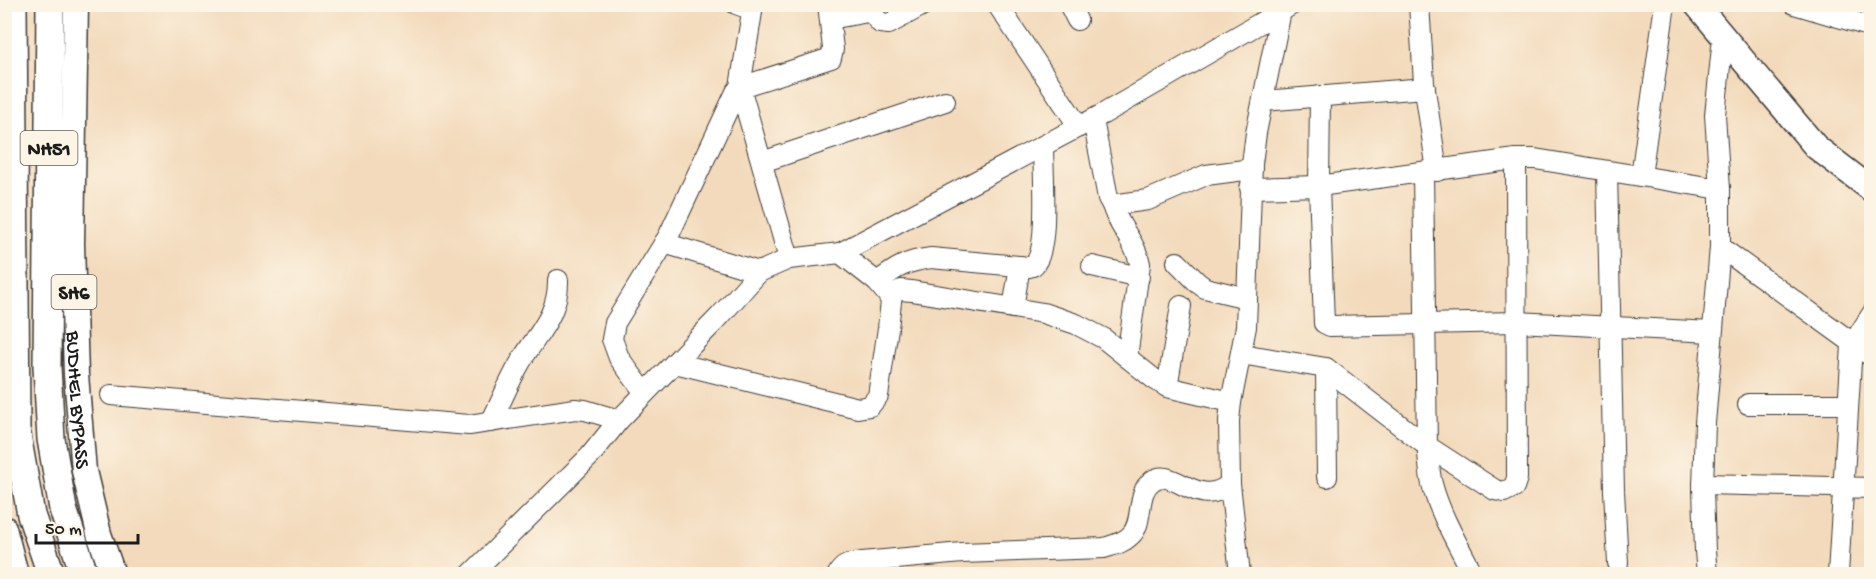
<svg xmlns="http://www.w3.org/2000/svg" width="1876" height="579" font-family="'Gochi Hand',sans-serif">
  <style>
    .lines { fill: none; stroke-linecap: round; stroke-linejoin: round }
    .minor-casing { stroke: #3c3834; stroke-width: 22 }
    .major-casing { stroke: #3c3834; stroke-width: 27 }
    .highway-casing { stroke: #3c3834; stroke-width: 30 }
    .minor { stroke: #fff; stroke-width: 20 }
    .major { stroke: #fff; stroke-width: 24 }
    .highway { stroke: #fff; stroke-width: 27 }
    .labels { text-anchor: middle; stroke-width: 5; stroke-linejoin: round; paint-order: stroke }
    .shield { fill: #fcf5e5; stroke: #5f5d58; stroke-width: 1.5 }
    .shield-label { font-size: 20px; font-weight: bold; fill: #1c1c1c }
    .street-label { font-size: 21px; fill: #1c1c1c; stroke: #fcf5e5 }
  </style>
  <rect width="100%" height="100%" fill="#fcf5e5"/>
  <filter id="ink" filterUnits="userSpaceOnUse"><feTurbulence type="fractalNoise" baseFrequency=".0167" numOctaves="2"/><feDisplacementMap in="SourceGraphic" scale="12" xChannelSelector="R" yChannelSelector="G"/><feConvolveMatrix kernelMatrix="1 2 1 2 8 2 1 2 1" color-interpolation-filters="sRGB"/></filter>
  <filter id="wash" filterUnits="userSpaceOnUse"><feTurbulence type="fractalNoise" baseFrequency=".008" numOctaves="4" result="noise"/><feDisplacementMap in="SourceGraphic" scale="24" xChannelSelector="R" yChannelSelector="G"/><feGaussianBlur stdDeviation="1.35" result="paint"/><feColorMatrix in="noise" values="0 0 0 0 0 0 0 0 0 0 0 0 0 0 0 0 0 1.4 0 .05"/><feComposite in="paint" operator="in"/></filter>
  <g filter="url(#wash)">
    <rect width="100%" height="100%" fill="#f3dabc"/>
  </g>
  <g filter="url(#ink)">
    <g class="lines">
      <g class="minor-casing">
        <g id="minor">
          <polyline points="736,4 750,9 752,12 740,87 789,259"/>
          <polyline points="997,4 1079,127"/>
          <polyline points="1069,4 1077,20"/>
          <polyline points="1419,4 1424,83 1437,171"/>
          <polyline points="1794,4 1872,27"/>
          <polyline points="830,19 868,12 872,13 880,23 889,24 925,4"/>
          <polyline points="1320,96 1319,186 1324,323 1330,326 1516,322 1712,332"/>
          <polyline points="1263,101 1425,88"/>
          <polyline points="1093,120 1108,198 1112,205 1148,200 1206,175 1252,169"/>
          <polyline points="762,162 945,101"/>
          <polyline points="1607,171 1614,491 1618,563"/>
          <path d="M1423 173 1427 446C1429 459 1429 472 1432 484 1440 515 1459 546 1473 574"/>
          <polyline points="1641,176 1665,4"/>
          <polyline points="1250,188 1319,186 1516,159 1535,159 1720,189"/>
          <path d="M1112 205C1118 227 1136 242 1140 264L1127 357"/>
          <polyline points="664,243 759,272"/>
          <polyline points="1720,247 1872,357"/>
          <polyline points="1177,262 1198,283 1205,288 1247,298"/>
          <polyline points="1092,266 1139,277"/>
          <path d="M877 282C896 268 906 261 931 258L1029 267C1033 266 1034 266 1036 262 1049 245 1043 170 1043 146"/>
          <polyline points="888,295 901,290 912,291 1043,313 1076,324 1103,338 1154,379 1167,387 1231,402"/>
          <polyline points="1013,308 1020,266"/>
          <polyline points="1241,354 1326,368 1427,446 1495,490 1504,492 1514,487 1517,478 1516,159"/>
          <polyline points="675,363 858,408 870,406 878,396 888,328 891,302 888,295 877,282 840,253"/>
          <polyline points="1326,368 1327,477"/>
          <polyline points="1167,387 1181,306"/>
          <polyline points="645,393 619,358 612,339 615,323 668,237 736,92 740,87 747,85 831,58 833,49 828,4"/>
          <polyline points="111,395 469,425 575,409 585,410 619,420"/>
          <polyline points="1748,404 1847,404"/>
          <path d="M491 422C501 402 509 382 520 363 536 335 559 315 558 280"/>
          <polyline points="1703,484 1872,488"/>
          <polyline points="471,574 590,456 619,420 720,316 759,272 789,259 840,253 1103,114 1293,4"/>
          <path d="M838 574C843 564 852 563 862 562L962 553 1104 548C1113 545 1123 543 1130 536 1145 523 1135 493 1152 481 1173 465 1197 511 1230 484"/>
          <polyline points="1240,574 1230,484 1229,421 1231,402 1246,327 1252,164 1256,133 1281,11"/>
          <polyline points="1707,574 1705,551 1703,488 1705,423 1720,247 1720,189 1715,115 1723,37"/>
          <polyline points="1838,574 1852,345 1872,314"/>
        </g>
      </g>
      <g class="major-casing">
        <g id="major">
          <path id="s1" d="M76 4 72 244 76 375 84 471 99 534 113 574"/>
          <polyline points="1696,4 1816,147 1872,190"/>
          <polyline points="4,528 16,574"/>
        </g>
      </g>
      <g class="highway-casing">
        <g id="highway">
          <polyline points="13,4 16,429 31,515 51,574"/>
          <polyline points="50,4 47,367 51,439 63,509 84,574"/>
        </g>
      </g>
      <use href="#minor" class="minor"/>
      <use href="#major" class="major"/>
      <use href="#highway" class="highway"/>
    </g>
  </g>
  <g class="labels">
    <g class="shield">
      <rect x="20.5" y="131" width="57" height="34" rx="4.5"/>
      <rect x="51.5" y="275" width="45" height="34" rx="4.5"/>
    </g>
    <g class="shield-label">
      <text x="49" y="155">NH51</text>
      <text x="74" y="299">SH6</text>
    </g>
    <g class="street-label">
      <text dy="7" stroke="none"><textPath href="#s1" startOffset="396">BUDHEL BYPASS</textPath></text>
    </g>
  </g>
  <rect width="1876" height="579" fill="none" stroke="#fcf5e5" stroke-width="24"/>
  <path d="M36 534v9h102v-9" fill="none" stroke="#1c1c1c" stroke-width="3"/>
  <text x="45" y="534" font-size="18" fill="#1c1c1c" stroke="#fcf5e5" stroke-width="4.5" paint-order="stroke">50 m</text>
</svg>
